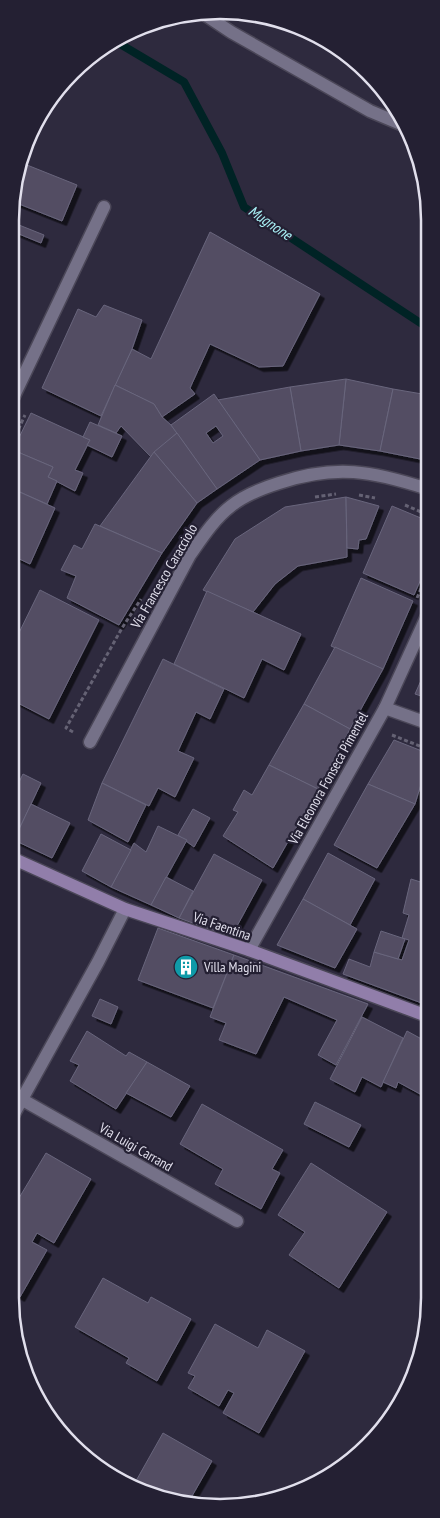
<svg xmlns="http://www.w3.org/2000/svg" width="440" height="1518" font-family="'PT Sans Narrow',sans-serif">
  <style>
    .lines { fill: none; stroke-linecap: round; stroke-linejoin: round }
    .stream { stroke: #002325; stroke-width: 8 }
    .building { fill: #524e64; stroke: #69657c; fill-rule: evenodd; filter: url(#shadow) }
    .street-casing { stroke: #4b4758; stroke-width: 15 }
    .secondary-casing { stroke: #4b4758; stroke-width: 15 }
    .path { stroke: #656274; stroke-width: 3; stroke-dasharray: 4 2.5; stroke-linecap: butt }
    .street { stroke: #757188; stroke-width: 12 }
    .secondary { stroke: #917eaa; stroke-width: 12 }
    .labels { text-anchor: middle; stroke-width: 4.5; stroke-linejoin: round; paint-order: stroke }
    .street-label { font-size: 14px; fill: #e1dfec; stroke: #242033 }
    .poi-label { font-size: 14px; fill: #e1dfec; stroke: #242033; text-anchor: start }
    .water-label { font-size: 15px; font-style: italic; fill: #a9f1f6; stroke: #242033 }
    .rim { fill: none; stroke: #e1dfec; stroke-width: 2.5 }
  </style>
  <defs>
    <filter id="shadow"><feDropShadow dx="4.5" dy="4.5" stdDeviation="0" flood-color="#0009"/></filter>
  </defs>
  <rect width="100%" height="100%" fill="#2e2a3e"/>
  <g class="lines">
    <polyline class="stream" points="115,41 184,82 222,153 244,207 428,328"/>
  </g>
  <g class="building">
    <polygon points="27,165 77,185 62,221 14,202"/>
    <polygon points="14,223 44,235 41,243 14,232"/>
    <polygon points="210,232 320,294 283,366 259,367 210,344 190,388 195,394 162,417 154,404 115,385 132,349 151,359"/>
    <polygon points="104,305 142,320 132,349 101,416 42,388 78,309 96,317"/>
    <polygon points="346,379 393,389 380,451 339,445"/>
    <polygon points="346,379 339,445 301,451 290,387"/>
    <polygon points="115,385 154,404 162,417 171,425 177,433 151,457 121,426 116,433 98,425"/>
    <polygon points="290,387 301,451 260,460 218,400"/>
    <polygon points="393,389 428,395 428,462 420,459 380,451"/>
    <path d="M214 394 260 460 217 489 171 425ZM216 426 223 436 213 443 206 433Z"/>
    <polygon points="31,413 90,440 75,470 83,473 75,491 48,477 53,467 13,450"/>
    <polygon points="90,422 122,436 112,457 87,445 90,440 83,437"/>
    <polygon points="177,433 217,489 197,503 154,452"/>
    <polygon points="13,450 53,467 48,477 57,481 47,504 13,489"/>
    <polygon points="154,452 197,503 162,553 100,526"/>
    <polygon points="13,489 55,508 30,564 13,556"/>
    <polygon points="346,497 347,557 298,566 275,584 253,612 203,590 235,539 285,507"/>
    <polygon points="346,497 379,506 366,539 359,540 358,549 347,548"/>
    <polygon points="392,506 428,521 428,563 414,595 363,573"/>
    <polygon points="95,524 162,553 119,625 67,598 76,576 61,570 74,545 82,549"/>
    <polygon points="361,578 413,601 383,669 331,646"/>
    <polygon points="40,590 99,620 49,719 12,700 12,647"/>
    <polygon points="207,591 301,634 284,670 262,659 244,698 174,664"/>
    <polygon points="335,647 383,669 350,729 304,704"/>
    <polygon points="163,659 224,689 210,719 196,712 178,751 194,758 175,797 158,788 149,806 102,783"/>
    <polygon points="427,667 427,698 415,694"/>
    <polygon points="304,704 350,729 318,789 269,765"/>
    <polygon points="394,740 427,753 427,783 422,781 415,804 368,784"/>
    <polygon points="269,765 318,789 273,868 223,836 238,812 233,810 244,790 252,795"/>
    <polygon points="23,774 41,783 14,840 12,839 12,786 16,788"/>
    <polygon points="102,783 146,805 128,842 88,820"/>
    <polygon points="368,784 415,804 377,868 334,845"/>
    <polygon points="31,804 70,823 52,858 14,840"/>
    <polygon points="193,809 210,818 194,847 178,835"/>
    <polygon points="158,826 187,840 151,905 111,887 134,843 146,852"/>
    <polygon points="101,834 131,850 111,887 82,871"/>
    <polygon points="328,853 375,879 350,925 303,899"/>
    <polygon points="214,854 262,880 231,937 179,918"/>
    <polygon points="166,877 193,891 179,918 151,905"/>
    <polygon points="411,879 427,884 427,1005 343,974 349,959 370,967 374,952 402,960 409,940 402,938 409,915 403,913"/>
    <polygon points="303,899 357,929 335,968 277,945"/>
    <polygon points="158,928 234,955 213,1008 138,980"/>
    <polygon points="381,931 405,939 398,959 374,952"/>
    <polygon points="234,955 368,1004 336,1065 318,1055 337,1020 284,997 256,1054 219,1040 226,1023 210,1017"/>
    <polygon points="100,999 118,1007 111,1024 92,1016"/>
    <polygon points="362,1017 403,1038 381,1087 362,1077 355,1092 330,1079"/>
    <polygon points="87,1031 126,1056 129,1052 147,1062 116,1109 70,1081 79,1065 70,1061"/>
    <polygon points="407,1031 427,1042 427,1084 420,1094 398,1082 396,1088 383,1082"/>
    <polygon points="147,1062 190,1086 171,1117 126,1093"/>
    <polygon points="315,1102 361,1125 349,1147 304,1124"/>
    <polygon points="202,1104 283,1150 272,1169 280,1173 261,1209 215,1184 223,1169 180,1144"/>
    <polygon points="46,1153 91,1179 54,1243 37,1233 32,1242 47,1250 20,1297 10,1291 10,1213"/>
    <polygon points="311,1163 387,1212 339,1288 289,1255 305,1232 278,1215"/>
    <polygon points="103,1278 148,1303 151,1297 191,1319 157,1381 126,1363 129,1358 75,1327"/>
    <polygon points="215,1324 258,1348 267,1330 305,1351 259,1433 223,1413 234,1393 228,1390 219,1406 188,1388 195,1376 188,1373"/>
    <polygon points="163,1433 212,1461 188,1503 132,1488"/>
  </g>
  <g class="lines">
    <g class="street-casing">
      <g id="street">
        <polyline points="204,14 231,32 370,111 408,127"/>
        <polyline points="13,398 104,207"/>
        <polyline points="385,708 427,723"/>
        <path d="M90 742 190 555C202 538 214 519 231 506 245 495 263 488 279 483 336 464 372 471 428 489"/>
        <polyline points="249,950 385,708 427,616"/>
        <polyline points="21,1099 237,1221"/>
        <polyline points="11,1119 98,962 125,909"/>
      </g>
    </g>
    <g class="secondary-casing">
      <polyline id="secondary" points="12,858 125,909 249,950 427,1016"/>
    </g>
    <g class="path">
      <polyline points="13,441 25,415"/>
      <polyline points="359,495 375,498"/>
      <polyline points="315,497 336,494"/>
      <polyline points="405,505 428,515"/>
      <polyline points="417,598 427,574"/>
      <polyline points="73,732 66,728 122,628 141,599"/>
      <polyline points="392,735 427,749"/>
    </g>
    <use href="#street" class="street"/>
    <use href="#secondary" class="secondary"/>
  </g>
  <defs>
    <g id="building-disc" transform="scale(1.25)"><circle r="9.5" fill="#0f9aa8" stroke="#242033"/><path d="M-4-6H4V6H1V3H-1V6H-4ZM-2.5-4.3h1.7v1.8h-1.7ZM.8-4.3h1.7v1.8H.8ZM-2.5-1h1.7V.8h-1.7ZM.8-1h1.7V.8H.8Z" fill="#fff"/></g>
  </defs>
  <g fill-rule="evenodd">
    <use href="#building-disc" x="186" y="967"/>
  </g>
  <g class="labels">
    <g class="street-label">
      <text transform="translate(164 576) rotate(-60)" y="5">Via Francesco Caracciolo</text>
      <text transform="translate(328 778) rotate(-61)" y="5">Via Eleonora Fonseca Pimentel</text>
      <text transform="translate(222 926) rotate(19)" y="5">Via Faentina</text>
      <text transform="translate(136 1147) rotate(30)" y="5">Via Luigi Carrand</text>
    </g>
    <g class="poi-label">
      <text x="204" y="972">Villa Magini</text>
    </g>
    <g class="water-label">
      <text transform="translate(270 223) rotate(34)" y="5">Mugnone</text>
    </g>
  </g>
  <path d="M0 0H440V1518H0ZM220 19H220A201 201 0 0 1 421 220V1298A201 201 0 0 1 220 1499H220A201 201 0 0 1 19 1298V220A201 201 0 0 1 220 19Z" fill="#242033" fill-rule="evenodd"/>
  <path class="rim" d="M220 19H220A201 201 0 0 1 421 220V1298A201 201 0 0 1 220 1499H220A201 201 0 0 1 19 1298V220A201 201 0 0 1 220 19Z"/>
</svg>
